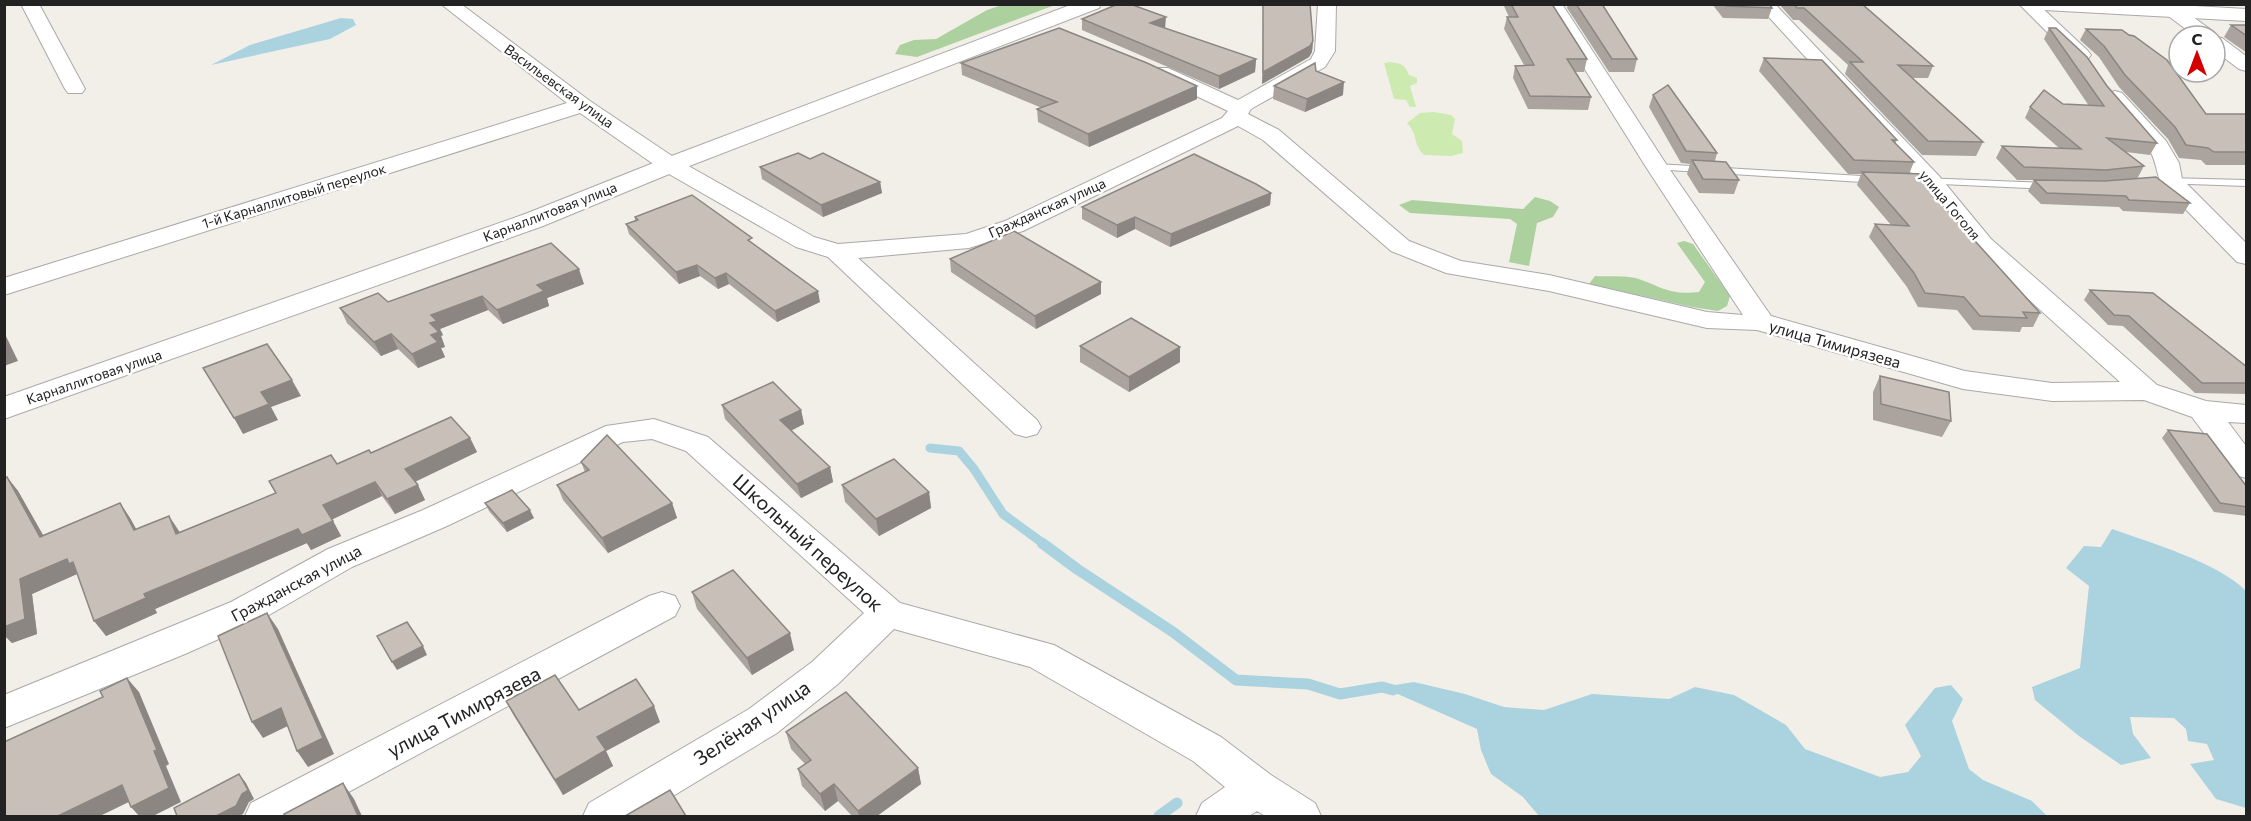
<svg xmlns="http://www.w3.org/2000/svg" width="2251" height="821" font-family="Commissioner,sans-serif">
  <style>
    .grass { fill: #cdebb0 }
    .forest { fill: #add19e }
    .water { fill: #aad3df }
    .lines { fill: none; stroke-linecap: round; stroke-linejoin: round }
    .stream-far1 { stroke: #aad3df; stroke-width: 9 }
    .stream { stroke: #aad3df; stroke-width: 11 }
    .service-casing { stroke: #a9a9a9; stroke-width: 2 }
    .minor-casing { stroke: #a9a9a9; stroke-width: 2 }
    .tertiary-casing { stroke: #a9a9a9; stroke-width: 2 }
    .service { fill: #fff; fill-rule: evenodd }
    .minor { fill: #fff; fill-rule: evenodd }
    .tertiary { fill: #fff; fill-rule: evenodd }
    .wall { fill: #aba49e }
    .shaded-wall { fill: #8b8681 }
    .building { fill: #c7bfb8; stroke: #8b8681; stroke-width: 1.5 }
    .labels { text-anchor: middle; stroke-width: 5; stroke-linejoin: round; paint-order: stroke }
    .far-street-label { font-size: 14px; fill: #222; stroke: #fff }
    .street-label { font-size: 16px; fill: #222; stroke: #fff }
    .near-street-label { font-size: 20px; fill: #222; stroke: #fff }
  </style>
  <rect width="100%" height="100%" fill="#f2efe9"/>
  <g class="grass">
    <path d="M1390 62C1400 63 1405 64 1409 75L1417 78V83L1410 86 1416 107H1410L1406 100 1394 99 1384 63Z"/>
    <path d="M1434 112 1451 115 1455 119 1452 134 1462 141 1463 153 1451 156 1424 155C1412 143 1419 136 1407 123L1420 113Z"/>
  </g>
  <g class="forest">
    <polygon points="1002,5 1055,5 917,57 895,54 900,45 914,40 936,39 987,10"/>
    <polygon points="1535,197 1550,201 1559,207 1553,217 1537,223 1529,266 1509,262 1517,224 1510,219 1410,213 1399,205 1412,200 1523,209"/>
    <path d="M1684 241 1693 244 1730 296 1727 306 1718 311 1692 307 1589 284 1595 276C1608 277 1626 275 1639 279 1664 288 1669 295 1699 292L1705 282 1677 243Z"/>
  </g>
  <g class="water">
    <polygon points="341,18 353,19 356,25 330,39 211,65 250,45"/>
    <path d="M2112 529C2149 542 2219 563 2246 591V808L2216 799 2190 764 2214 760 2207 744 2188 741 2186 729 2174 718 2130 717 2133 734 2151 758 2121 765 2079 736 2035 700 2032 687 2080 668 2089 586 2066 568 2084 546 2101 547Z"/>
    <polygon points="1414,682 1465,694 1504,707 1544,710 1592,694 1669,699 1695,687 1734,695 1786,725 1805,749 1880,777 1908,772 1921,756 1905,725 1935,688 1951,685 1963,699 1952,721 1969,769 1983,780 2032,801 2047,816 1539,816 1523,797 1491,774 1481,750 1477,729 1382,687"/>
  </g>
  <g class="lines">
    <polyline class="stream-far1" points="930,448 959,451 974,469 1003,514 1044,544"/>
    <g class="stream">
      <polyline points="1042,543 1077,569 1173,632 1236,680 1308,684 1340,694 1382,687 1393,690"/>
      <polyline points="1159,816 1177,803"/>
    </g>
    <g class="service-casing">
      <g id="service">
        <polygon points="1657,164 1878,177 1884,180 1878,183 1653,169 1651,167"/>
        <polygon points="1923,178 2049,183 2055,186 2049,189 1919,183 1919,179"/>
        <polygon points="2166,178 2246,180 2246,186 2162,183 2162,179"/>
      </g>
    </g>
    <g class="minor-casing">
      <g id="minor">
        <polygon points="21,4 39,4 85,89 82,93 68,93 65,89"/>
        <polygon points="441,4 461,4 590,101 678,160 814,237 838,244 966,234 1005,221 1222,118 1228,111 1154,76 1151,72 1154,68 1168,68 1238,100 1311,59 1315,51 1318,4 1336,4 1335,51 1325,67 1251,109 1248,114 1279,130 1409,241 1461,261 1549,275 1707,312 1743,315 1646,167 1544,4 1562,4 1668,167 1771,316 1965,371 2052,383 2120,382 1973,249 1923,186 1757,4 1775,4 1939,176 1991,239 2157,385 2206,401 2246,405 2246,423 2228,422 2246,446 2246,478 2235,475 2192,417 2144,400 2052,401 1963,389 1757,330 1707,328 1549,291 1446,273 1391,251 1263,140 1238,126 1023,231 969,248 858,258 1037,420 1041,427 1037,434 1026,437 1015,434 828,257 796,247 662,170 580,113 4,295 4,278 567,103"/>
        <polygon points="2019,4 2038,4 2088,51 2091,55 2088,59 2074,59"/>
        <polygon points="2173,6 2179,7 2214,32 2216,37 2222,38 2246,56 2246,71 2239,69 2215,51 2215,36 2195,36 2167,15 2164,11 2167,7"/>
        <path d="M2115 91 2122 93 2166 141 2179 163 2182 179 2246 243V264L2237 262 2163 186C2156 176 2157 162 2150 151 2138 131 2118 116 2105 97L2108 93Z"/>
        <polygon points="654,419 708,437 900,603 1054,645 1221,737 1271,775 1315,803 1321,816 1265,816 1257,811 1249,816 1196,816 1202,803 1225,787 1193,761 1030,667 894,629 838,684 777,733 640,816 583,816 589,803 749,709 812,662 864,613 686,451 652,439 623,442 447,526 352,567 257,622 185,654 4,728 4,695 231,602 328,549 423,510 606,426"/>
        <polygon points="662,592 675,596 680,606 675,616 304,816 245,816 251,803 649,596"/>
      </g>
    </g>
    <g class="tertiary-casing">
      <g id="tertiary">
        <polygon points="1073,4 1101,4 1099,8 679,170 543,226 4,419 4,397 525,214 661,160"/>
        <polygon points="2035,4 2161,4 2246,9 2246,21 2044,10 2037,8"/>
      </g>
    </g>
    <use href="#service" class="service"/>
    <use href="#minor" class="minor"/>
    <use href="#tertiary" class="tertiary"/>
  </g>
  <g class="wall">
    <polygon points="1263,4 1310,4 1313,41 1312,52 1309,57 1262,84"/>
    <polygon points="1504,4 1552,4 1587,59 1584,72 1575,72 1591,97 1588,110 1528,109 1513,78 1515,66 1524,65 1504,29 1507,17 1509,17 1504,6"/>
    <polygon points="1568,4 1602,4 1637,59 1634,72 1609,72 1567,8"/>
    <polygon points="1712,4 1769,4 1772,8 1768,19 1723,18"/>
    <polygon points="1779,4 1862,4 1933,66 1928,78 1912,78 1983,142 1976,156 1922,155 1845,74 1848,65 1799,20 1793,20"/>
    <polygon points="1082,19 1256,59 1255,72 1219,89 1082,30"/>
    <polygon points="2231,25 2247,25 2247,53 2224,37"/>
    <polygon points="2049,28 2107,86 2157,143 2150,155 2126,152 2144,166 2137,179 2190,203 2183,214 2123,211 2119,207 2041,204 2028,191 2034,180 2017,180 1996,158 2002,146 2059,148 2025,118 2030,107 2063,104 2089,106 2044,39"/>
    <polygon points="2086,29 2206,114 2247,114 2247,165 2206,165 2201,160 2179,158 2168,139 2119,87 2099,57 2080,40"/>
    <polygon points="1764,58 1897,140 1895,144 1914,162 1909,174 1940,190 1936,198 2040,313 2033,327 2022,327 2020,332 1973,330 1957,310 1918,307 1907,287 1869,237 1875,224 1891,225 1857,185 1861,174 1848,174 1759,71"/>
    <polygon points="961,63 1197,86 1197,99 1089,147 1038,122 1037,109 1042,108 962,75"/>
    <polygon points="1316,71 1343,95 1305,112 1273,99 1274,86"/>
    <polygon points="1653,95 1717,153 1715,161 1739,180 1734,194 1699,193 1687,174 1690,164 1681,163 1649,107"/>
    <polygon points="810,159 880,182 882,193 823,217 762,179 760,167"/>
    <polygon points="1271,193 1270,205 1170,247 1135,229 1117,238 1082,219 1082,207"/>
    <polygon points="635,217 753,244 820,302 777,322 729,284 718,289 700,276 679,284 629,234 626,224 635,220"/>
    <polygon points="950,259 1101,282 1101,294 1036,329 951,272"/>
    <polygon points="584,284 547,298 549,306 503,324 488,310 440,329 443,335 441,336 445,347 441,348 445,357 418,368 398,349 381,356 347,323 340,308 388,302"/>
    <polygon points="2090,290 2247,367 2247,394 2195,393 2123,326 2108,325 2084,300"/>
    <polygon points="1080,346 1180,347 1180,362 1129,392 1080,362"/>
    <polygon points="1880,376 1951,421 1942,437 1873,420 1873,392"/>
    <polygon points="722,405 801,410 804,424 791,431 830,467 833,482 801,498 725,419"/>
    <polygon points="2168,430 2247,487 2247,516 2214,512 2162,438"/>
    <polygon points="470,438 477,452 415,482 425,500 395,514 382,496 332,519 341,536 311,550 307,543 155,609 157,613 106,636 77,574 32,594 37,634 12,643 4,635 4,474 18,491 43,535 120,503 130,518 136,529 179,532 276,493 337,464 371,453"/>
    <polygon points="581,462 672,503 677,518 608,553 563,500 557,485 585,472"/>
    <polygon points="842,485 929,492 931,508 879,536 845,502"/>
    <polygon points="485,503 534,518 507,532 489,511"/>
    <polygon points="692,592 794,650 752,675 697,609"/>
    <polygon points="506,701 579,710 660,722 606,751 613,766 563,795 514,716"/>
    <polygon points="786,732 918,768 921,784 877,816 852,816 838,801 825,811 802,786 798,769 805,764 791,749"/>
  </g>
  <g class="shaded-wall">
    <polygon points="1166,17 1165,29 1150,23"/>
    <polygon points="1313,41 1312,52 1309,57 1262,84 1263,72"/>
    <polygon points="1256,59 1255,72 1219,89 1219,76"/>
    <polygon points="1344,82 1343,95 1305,112 1307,99"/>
    <polygon points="1197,86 1197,99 1089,147 1088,134"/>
    <polygon points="880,182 882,193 823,217 821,205"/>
    <polygon points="1271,193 1270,205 1170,247 1171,234"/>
    <polygon points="1135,217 1135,229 1117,238 1117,225"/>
    <polygon points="697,265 700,276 679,284 676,272"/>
    <polygon points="579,269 584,284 547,298 549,306 503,324 497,310 537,285"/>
    <polygon points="726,273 729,284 718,289 715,278"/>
    <polygon points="1101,282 1101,294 1036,329 1035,316"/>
    <polygon points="818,291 820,302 777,322 775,311"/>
    <polygon points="482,296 488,310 440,329 443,335 441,336 445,347 441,348 445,357 418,368 412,354 431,335 430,323 431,315"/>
    <polygon points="4,332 18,361 4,366"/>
    <polygon points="391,334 398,349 381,356 374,342"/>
    <polygon points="1180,347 1180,362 1129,392 1129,377"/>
    <polygon points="292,380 301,396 271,407 278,420 243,434 234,418 261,392"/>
    <polygon points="801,410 804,424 783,434 780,420"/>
    <polygon points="470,438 477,452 412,483 405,469"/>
    <polygon points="830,467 833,482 801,498 797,484"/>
    <polygon points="7,477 18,491 52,551 40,537"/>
    <polygon points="375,482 382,496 331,520 323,505"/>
    <polygon points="418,485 425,500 395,514 387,499"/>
    <polygon points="929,492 931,508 879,536 876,519"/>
    <polygon points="120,503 130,518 145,545 134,530"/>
    <polygon points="672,503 677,518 608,553 602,538"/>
    <polygon points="530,510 534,518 507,532 503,523"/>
    <polygon points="169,516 179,531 186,548 176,534"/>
    <polygon points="333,521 341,536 311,550 302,535"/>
    <polygon points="298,529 307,543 155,609 157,613 106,636 94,621 144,594"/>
    <polygon points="67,559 73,562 77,574 32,594 37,634 12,643 4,635 4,627 20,579"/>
    <polygon points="267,613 278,629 334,754 308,767 297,751"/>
    <polygon points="790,633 794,650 752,675 747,658"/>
    <polygon points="423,646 427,655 397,670 392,662"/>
    <polygon points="127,678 139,692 169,764 166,766 181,802 153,816 139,816 131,807 154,751"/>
    <polygon points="654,706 660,722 606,751 613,766 563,795 555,780 597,737"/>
    <polygon points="281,708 292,724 263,738 252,722"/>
    <polygon points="918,768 921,784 877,816 859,816 858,811"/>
    <polygon points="239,774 246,783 254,799 249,802 243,814 239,816 216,816"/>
    <polygon points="343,783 354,799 362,816 358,816"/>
    <polygon points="834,784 838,801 825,811 820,794"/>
    <polygon points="122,785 135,799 100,816 58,816"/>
  </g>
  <g class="building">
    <polygon points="1118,4 1130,4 1166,17 1150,23 1256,59 1219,76 1082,19"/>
    <polygon points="1263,4 1310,4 1313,41 1310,46 1263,72"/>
    <polygon points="1511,4 1552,4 1587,59 1567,59 1591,97 1530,96 1515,66 1534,65 1507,17 1518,17"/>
    <polygon points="1576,4 1602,4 1637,59 1612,59"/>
    <polygon points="1725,4 1769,4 1772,8 1726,6"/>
    <polygon points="1794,4 1862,4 1933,66 1898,65 1983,142 1928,141 1850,62 1863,62 1804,8 1797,8"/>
    <polygon points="2231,25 2247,25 2247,36"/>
    <polygon points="1059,28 1147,63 1197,86 1088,134 1037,109 1057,102 961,63"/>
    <polygon points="2049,28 2056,28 2087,57 2107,86 2157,143 2107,138 2144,166 2106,170 2024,167 2002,146 2081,149 2030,107 2044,90 2063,104 2104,106"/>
    <polygon points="2086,29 2122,30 2129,35 2134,36 2167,60 2206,114 2247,114 2247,152 2214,152 2208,148 2186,145 2175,127 2125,75 2104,46"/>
    <polygon points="1764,58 1822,60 1897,140 1892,140 1914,162 1854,160"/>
    <polygon points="1315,63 1316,71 1344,82 1307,99 1274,86"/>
    <polygon points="1668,85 1717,153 1686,151 1653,95"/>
    <polygon points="798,153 810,159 823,153 880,182 821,205 760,167"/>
    <polygon points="1194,154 1256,184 1271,193 1171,234 1135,217 1117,225 1082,207"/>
    <polygon points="1692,160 1726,162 1739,180 1703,179"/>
    <polygon points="1862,172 1924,174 1940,190 1929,190 2040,313 2023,312 2027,318 1980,316 1964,297 1925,293 1914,273 1875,224 1909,226"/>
    <polygon points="2156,177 2190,203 2129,200 2126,196 2047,193 2034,180 2105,181"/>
    <polygon points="692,195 752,238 748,240 818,291 775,311 726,273 715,278 697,265 676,272 626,224 638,220 635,217"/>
    <polygon points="1014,231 1101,282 1035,316 950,259"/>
    <polygon points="551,243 579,269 537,285 544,291 497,310 482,296 431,315 437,321 430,323 439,332 431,335 438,342 412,354 391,334 374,342 340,308 378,293 388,302"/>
    <polygon points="2090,290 2153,293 2247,367 2247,383 2202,383 2129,316 2114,315"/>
    <polygon points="1131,318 1180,347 1129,377 1080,346"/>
    <polygon points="267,344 292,380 261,392 269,404 234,418 203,368"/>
    <polygon points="1880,376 1949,392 1951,421 1881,404"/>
    <polygon points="773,382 801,410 780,420 830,467 797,484 722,405"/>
    <polygon points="451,417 470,438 405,469 418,485 387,499 375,482 323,505 333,521 302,535 298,529 144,594 146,598 94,621 73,562 69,564 67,559 20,579 25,619 4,627 4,478 7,477 40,537 120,503 134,530 169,516 176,534 276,493 269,481 331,455 337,464 369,450 371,453"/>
    <polygon points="2168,430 2207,434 2247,487 2247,507 2220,503"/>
    <polygon points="607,435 672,503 602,538 557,485 589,470 581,462"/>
    <polygon points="894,459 929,492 876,519 842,485"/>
    <polygon points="512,490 530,510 503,523 485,503"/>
    <polygon points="733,570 790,633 747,658 692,592"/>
    <polygon points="267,613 323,738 297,751 281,708 252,722 218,636"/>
    <polygon points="407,622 423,646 392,662 377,636"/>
    <polygon points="555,675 579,710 636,679 654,706 597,737 606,750 555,780 506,701"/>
    <polygon points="127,678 157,750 154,751 169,788 131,807 122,785 58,816 4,816 4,742 103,697 100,691"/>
    <polygon points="846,692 918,768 858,811 834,784 820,794 798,769 811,760 786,732"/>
    <polygon points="239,774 248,790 242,794 236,806 216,816 177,816 174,808"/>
    <polygon points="343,783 358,816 285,816 284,814"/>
    <polygon points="670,790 686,816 625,816"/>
  </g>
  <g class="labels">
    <g class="far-street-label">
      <text transform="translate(559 86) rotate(36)" y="5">Васильевская улица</text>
      <text transform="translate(294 196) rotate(-17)" y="5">1-й Карналлитовый переулок</text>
      <text transform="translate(1950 205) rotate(50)" y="5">улица Гоголя</text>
      <text transform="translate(1047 208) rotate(-24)" y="5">Гражданская улица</text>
      <text transform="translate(550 212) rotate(-21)" y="5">Карналлитовая улица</text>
      <text transform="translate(94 377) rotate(-19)" y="5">Карналлитовая улица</text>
    </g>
    <g class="street-label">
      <text transform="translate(1835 344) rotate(16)" y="6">улица Тимирязева</text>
      <text transform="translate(296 583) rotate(-28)" y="6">Гражданская улица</text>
    </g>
    <g class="near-street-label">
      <text transform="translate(808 543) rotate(42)" y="7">Школьный переулок</text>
      <text transform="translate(464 712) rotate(-28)" y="7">улица Тимирязева</text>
      <text transform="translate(752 723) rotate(-34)" y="7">Зелёная улица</text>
    </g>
  </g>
  <rect width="2251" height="821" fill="none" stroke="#222222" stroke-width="12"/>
  <g transform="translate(2197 54)"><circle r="28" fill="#ffffff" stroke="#a7a7a7" stroke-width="1.5"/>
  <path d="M0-4.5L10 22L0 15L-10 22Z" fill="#d40000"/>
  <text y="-9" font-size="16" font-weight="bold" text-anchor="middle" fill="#222222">С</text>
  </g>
</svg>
